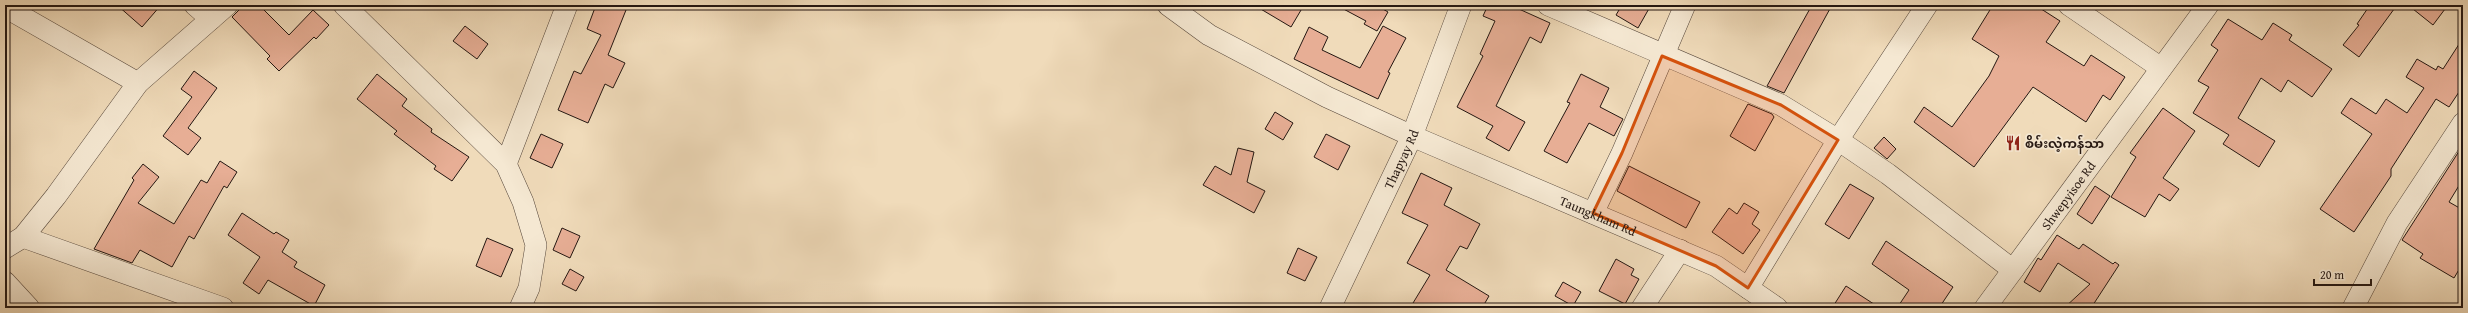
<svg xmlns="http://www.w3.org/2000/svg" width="2468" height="313" font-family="'Gentium Book Plus','Noto Sans Myanmar',serif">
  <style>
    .building { fill: #e7ae95; stroke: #241712 }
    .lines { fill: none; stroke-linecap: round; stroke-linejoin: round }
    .minor-casing { stroke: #57483c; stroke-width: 22 }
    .minor { stroke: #f5e8d2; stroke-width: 21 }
    .marked { fill: #d4520d; fill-opacity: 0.2; stroke: #d4520d; stroke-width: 3; stroke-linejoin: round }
    .labels { text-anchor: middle; stroke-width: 3.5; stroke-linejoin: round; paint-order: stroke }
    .poi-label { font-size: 13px; font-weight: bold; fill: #241712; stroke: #f5e8d2; text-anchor: start }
    .street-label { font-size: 13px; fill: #241712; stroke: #f5e8d2 }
  </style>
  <rect width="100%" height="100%" fill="#f0dbba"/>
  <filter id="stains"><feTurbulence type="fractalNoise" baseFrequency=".005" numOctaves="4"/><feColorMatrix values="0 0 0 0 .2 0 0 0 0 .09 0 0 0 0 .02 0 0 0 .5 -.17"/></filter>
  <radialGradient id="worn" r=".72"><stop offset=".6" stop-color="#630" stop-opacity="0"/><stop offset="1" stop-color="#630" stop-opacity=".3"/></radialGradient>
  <g class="building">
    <polygon points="117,5 161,5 142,27"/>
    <polygon points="244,5 259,5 289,35 313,10 329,25 316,39 314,37 279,71 267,59 270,56 232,17"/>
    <polygon points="596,5 628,5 608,55 625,63 613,88 605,84 588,123 558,110 574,71 581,74 601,35 587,29"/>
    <polygon points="1254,5 1304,5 1291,27"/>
    <polygon points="1336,5 1376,5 1388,12 1377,31 1364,24 1366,21"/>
    <polygon points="1488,5 1510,5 1550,23 1541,43 1530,37 1496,106 1525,122 1509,151 1486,138 1493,126 1457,107 1483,56 1480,54 1495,21 1483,16"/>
    <polygon points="1622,5 1651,5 1638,28 1616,15"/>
    <polygon points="1812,5 1832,5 1784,93 1767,86"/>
    <polygon points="1993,5 2035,5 2060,21 2046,42 2084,66 2091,55 2125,77 2110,100 2103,95 2086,122 2033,87 1974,167 1914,122 1924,107 1952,127 1989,76 1999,56 1972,39"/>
    <polygon points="2370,5 2397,5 2359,57 2343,45 2359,25 2357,24"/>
    <polygon points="2408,5 2448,5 2433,25"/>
    <polygon points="2228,19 2262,40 2273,23 2292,35 2289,40 2332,69 2312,97 2288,80 2281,92 2261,78 2238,118 2275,141 2259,167 2223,144 2229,135 2193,113 2209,87 2198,81 2218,50 2211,45"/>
    <polygon points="465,26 488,44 477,59 453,41"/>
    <polygon points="1383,26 1406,38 1388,72 1390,73 1378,99 1294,59 1309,27 1328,37 1322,50 1360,68"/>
    <polygon points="2463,38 2463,86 2449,107 2436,99 2391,169 2391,176 2354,232 2320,209 2372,134 2341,113 2351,98 2376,114 2386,99 2407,113 2424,88 2406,77 2417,59 2436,70 2438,66 2443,69"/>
    <polygon points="194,71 217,88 188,128 201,138 188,155 163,136 192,97 181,89"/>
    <polygon points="377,74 407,99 402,106 432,129 431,132 469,157 452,181 434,169 436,166 394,134 397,131 357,99"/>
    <polygon points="1581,74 1609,88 1600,107 1623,119 1614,136 1589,123 1567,163 1544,151 1570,103 1567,102"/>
    <polygon points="1748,104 1772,114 1774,117 1755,151 1730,136"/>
    <polygon points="2163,108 2195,131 2163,178 2179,189 2170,201 2159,194 2145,217 2111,197 2136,157 2130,153"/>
    <polygon points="1275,112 1293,123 1283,140 1265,129"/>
    <polygon points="541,134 563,144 552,168 530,158"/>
    <polygon points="1326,134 1350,146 1338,170 1314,157"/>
    <polygon points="1884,137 1896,149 1887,159 1874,148"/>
    <polygon points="2463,145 2463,179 2449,202 2463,210 2463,263 2454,278 2420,258 2423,254 2402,240"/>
    <polygon points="1238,148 1254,152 1247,182 1265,191 1254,213 1203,185 1215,166 1231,175"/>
    <polygon points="220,161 237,172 227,188 224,186 194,239 189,236 172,267 140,250 132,263 94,249 134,180 132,178 143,164 159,177 138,203 174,224 201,180 207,183"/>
    <polygon points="1629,166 1700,202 1686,228 1617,191"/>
    <polygon points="1421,173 1452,188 1444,205 1480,224 1467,249 1460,246 1446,270 1489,296 1482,308 1410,308 1430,275 1407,263 1428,225 1402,213"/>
    <polygon points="1850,184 1874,198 1849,239 1825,224"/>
    <polygon points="2095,186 2110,196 2092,224 2077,214"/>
    <polygon points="1744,203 1759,212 1752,224 1760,230 1743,254 1712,232 1729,208 1737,214"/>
    <polygon points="242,213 274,234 276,232 289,240 282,252 297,262 294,267 325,285 314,306 268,280 259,294 243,283 260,257 228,235"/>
    <polygon points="562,228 580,236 570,258 553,250"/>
    <polygon points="2057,235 2079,249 2083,244 2113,264 2115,262 2119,265 2091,308 2064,308 2090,284 2058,263 2040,292 2024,282 2038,258 2041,260"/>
    <polygon points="487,238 513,249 501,277 476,266"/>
    <polygon points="1886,241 1953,287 1939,308 1897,308 1909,290 1872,264"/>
    <polygon points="1298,248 1317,257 1305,281 1287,273"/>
    <polygon points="1616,259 1634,269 1631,275 1639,279 1625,304 1599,291"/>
    <polygon points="570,269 584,277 576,291 562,284"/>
    <polygon points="1563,282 1581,292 1573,306 1555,296"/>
    <polygon points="1846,286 1880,308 1832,308"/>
  </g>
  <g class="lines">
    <g class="minor-casing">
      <g id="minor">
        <polyline points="195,5 211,19"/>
        <polyline points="344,5 506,164 523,202 536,245 529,288 520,308"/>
        <path id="s1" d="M1168 5 1209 35 1327 97 1412 136 1716 266 1777 308"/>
        <polyline points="1548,5 1781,105 1838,140 1888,174 2013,270"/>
        <polyline points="2069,5 2161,68"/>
        <polyline points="5,7 138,83"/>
        <polyline points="506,164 567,5"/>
        <polyline points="1593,213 1622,153 1685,5"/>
        <polyline points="23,237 223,308"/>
        <polyline points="5,248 23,237 56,196 138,83 227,5"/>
        <polyline points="5,282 29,308"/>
        <polyline points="1748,288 1838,140 1927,5"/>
        <path id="s2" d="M1330 308 1412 136 1461 5"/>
        <polyline points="1642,308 1680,250"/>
        <path id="s3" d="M1985 308 2208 5"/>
        <polyline points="2353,308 2397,223 2463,123"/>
      </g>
    </g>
    <use href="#minor" class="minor"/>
  </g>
  <path class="marked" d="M1662 56 1781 105 1838 140 1748 288 1716 266 1593 213 1622 153Z"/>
  <defs>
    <g id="restaurant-bare" transform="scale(1.2)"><path d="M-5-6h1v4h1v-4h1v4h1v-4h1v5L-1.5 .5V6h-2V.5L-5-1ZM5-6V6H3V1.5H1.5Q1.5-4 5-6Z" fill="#8f2418" stroke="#f5e8d2" stroke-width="2.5" paint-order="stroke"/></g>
  </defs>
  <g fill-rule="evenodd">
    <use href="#restaurant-bare" x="2013" y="143"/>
  </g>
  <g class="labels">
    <g class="poi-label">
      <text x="2025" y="148">စိမ်းလဲ့ကန်သာ</text>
    </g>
    <g class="street-label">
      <text dy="5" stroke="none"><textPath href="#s2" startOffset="165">Thapyay Rd</textPath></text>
      <text dy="5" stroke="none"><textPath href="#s3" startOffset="140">Shwepyisoe Rd</textPath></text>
      <text dy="5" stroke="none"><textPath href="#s1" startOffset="480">Taungkham Rd</textPath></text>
    </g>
  </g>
  <rect width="2468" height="313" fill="none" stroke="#f0dbba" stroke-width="20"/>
  <rect x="6" y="6" width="2456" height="301" fill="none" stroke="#241712" stroke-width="2"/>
  <rect x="10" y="10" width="2448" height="293" fill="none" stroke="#241712"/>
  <path d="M2314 279v6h57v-6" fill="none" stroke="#241712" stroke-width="2"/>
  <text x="2320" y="279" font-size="12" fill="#241712" stroke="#f5e8d2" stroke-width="3" paint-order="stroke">20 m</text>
  <rect width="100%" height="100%" filter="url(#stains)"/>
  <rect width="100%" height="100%" fill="url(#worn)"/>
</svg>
